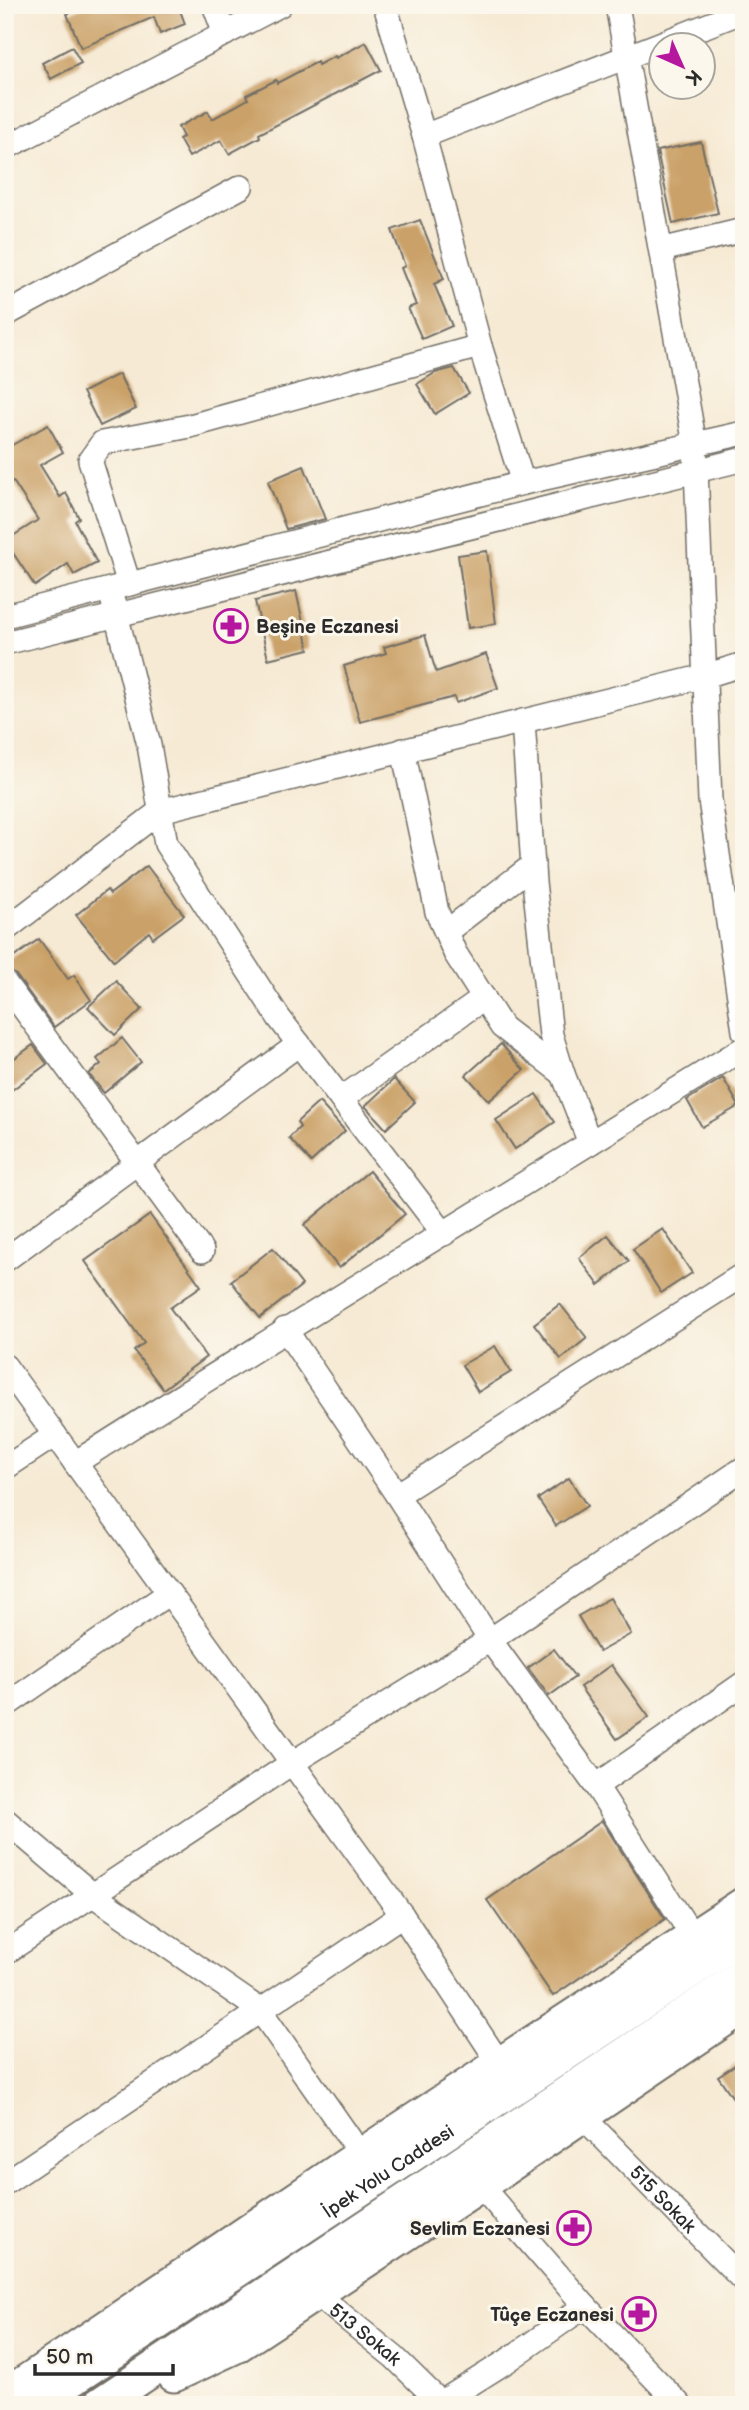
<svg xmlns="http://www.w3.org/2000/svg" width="749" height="2410" font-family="'Balsamiq Sans',sans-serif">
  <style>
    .building { fill: #caa168 }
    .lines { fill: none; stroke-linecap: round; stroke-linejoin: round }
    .minor-casing { stroke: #726e66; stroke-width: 26 }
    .highway-casing { stroke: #726e66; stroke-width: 37 }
    .minor { stroke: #fff; stroke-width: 23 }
    .highway { stroke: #fff; stroke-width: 33 }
    .labels { text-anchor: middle; stroke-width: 6; stroke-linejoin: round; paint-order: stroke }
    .poi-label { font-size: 19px; font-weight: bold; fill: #2b2b2b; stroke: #fbf7ec; text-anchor: end }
    .street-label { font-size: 19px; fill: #2b2b2b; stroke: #fbf7ec }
  </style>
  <rect width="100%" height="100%" fill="#fbf7ec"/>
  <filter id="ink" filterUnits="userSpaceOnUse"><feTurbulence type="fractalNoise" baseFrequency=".0143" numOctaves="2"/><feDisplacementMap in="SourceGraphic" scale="14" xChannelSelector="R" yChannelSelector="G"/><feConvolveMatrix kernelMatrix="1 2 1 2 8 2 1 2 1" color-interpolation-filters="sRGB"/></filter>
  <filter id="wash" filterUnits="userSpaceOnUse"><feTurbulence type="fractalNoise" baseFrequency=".00686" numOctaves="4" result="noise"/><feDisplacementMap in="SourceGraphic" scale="28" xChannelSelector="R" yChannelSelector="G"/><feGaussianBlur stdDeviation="1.57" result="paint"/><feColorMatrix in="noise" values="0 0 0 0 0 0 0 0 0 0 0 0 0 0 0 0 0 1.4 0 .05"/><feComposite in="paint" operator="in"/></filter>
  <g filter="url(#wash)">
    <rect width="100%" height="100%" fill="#f6ead4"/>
    <g id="blocks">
      <g class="building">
        <polygon points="87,5 178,5 185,24 160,34 154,17 81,48 67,14"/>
        <polygon points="366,42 381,70 259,134 260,137 229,154 221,140 189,157 179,139 183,137 178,127 208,111 212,119 248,99 246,95 276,80 277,83 317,62 318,65 335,56 336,58"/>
        <polygon points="72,47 81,63 51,79 42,63"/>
        <polygon points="701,142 718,213 673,224 657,151"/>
        <polygon points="420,220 444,279 434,284 452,326 422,339 408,308 416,305 401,268 405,266 392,230"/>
        <polygon points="454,368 469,393 435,414 417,384 435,373"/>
        <polygon points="119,374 136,409 100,426 83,392"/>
        <polygon points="48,425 63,452 40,465 60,497 66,493 79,518 75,521 97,563 74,575 68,564 35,586 5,541 38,520 13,481 5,485 5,449"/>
        <polygon points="304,466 325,519 286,529 268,481"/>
        <polygon points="487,551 496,624 468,628 458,555"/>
        <polygon points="296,591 309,649 268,659 255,601"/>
        <polygon points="425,635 436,672 486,654 498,688 456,703 454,697 360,722 344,666 386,653 384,647"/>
        <polygon points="147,866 184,915 153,938 149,932 114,961 76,915 107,890 110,894"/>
        <polygon points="39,939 68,979 74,975 91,1000 54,1027 16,975 5,969 5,964"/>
        <polygon points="116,981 142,1009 115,1035 88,1007"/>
        <polygon points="122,1038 141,1062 104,1093 89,1074 101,1064 97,1059"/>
        <polygon points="501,1044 524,1070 489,1101 466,1075"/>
        <polygon points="33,1045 47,1064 5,1095 5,1065"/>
        <polygon points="723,1078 739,1106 702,1127 687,1100"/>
        <polygon points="394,1079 415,1102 386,1129 365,1106"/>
        <polygon points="536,1094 555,1122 515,1149 496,1120"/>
        <polygon points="319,1102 345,1131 311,1162 289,1138 300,1127 297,1122"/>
        <polygon points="369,1171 405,1214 339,1268 304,1225"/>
        <polygon points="150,1215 201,1286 170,1308 206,1357 163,1389 134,1351 144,1343 85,1261"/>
        <polygon points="663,1229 692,1273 661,1293 633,1249"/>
        <polygon points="608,1235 629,1261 599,1285 579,1258"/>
        <polygon points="273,1248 302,1285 260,1318 231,1281"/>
        <polygon points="560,1304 587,1338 561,1359 534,1324"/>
        <polygon points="495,1346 511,1372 478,1392 462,1365"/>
        <polygon points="569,1478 587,1506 556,1526 538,1499"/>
        <polygon points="610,1598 631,1634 599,1652 578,1616"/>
        <polygon points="554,1649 575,1677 549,1696 528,1668"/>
        <polygon points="611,1665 649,1717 617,1739 580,1687"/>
        <polygon points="602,1821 665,1919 553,1996 487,1900"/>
        <polygon points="744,2059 744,2114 718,2076"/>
      </g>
    </g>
  </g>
  <g filter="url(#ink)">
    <use href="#blocks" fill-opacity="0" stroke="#726e66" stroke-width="2"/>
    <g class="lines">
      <g class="minor-casing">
        <g id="minor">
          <polyline points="214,5 225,34"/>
          <polyline points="385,5 424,136 480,346 523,483"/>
          <polyline points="617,5 695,445 710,800 744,1031"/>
          <polyline points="424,136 744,11"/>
          <polyline points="5,148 280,5"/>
          <polyline points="661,250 744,230"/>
          <polyline points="5,315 241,187"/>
          <polyline points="129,584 90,460 102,443 190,426 480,346"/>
          <polyline points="113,602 149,745 166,844 279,1018 444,1234"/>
          <polyline points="5,616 523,483 744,433"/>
          <polyline points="5,643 744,459"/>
          <polyline points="523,721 534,882 551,1035 563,1074 590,1143"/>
          <polyline points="403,750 437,912 455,953 502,1027 563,1074"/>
          <polyline points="5,930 160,811 705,676 744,664"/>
          <polyline points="446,932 533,865"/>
          <polyline points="5,983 202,1251"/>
          <polyline points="341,1099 484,998"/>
          <polyline points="5,1260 299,1044"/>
          <polyline points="285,1329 397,1495 490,1640 596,1786 693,1937"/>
          <polyline points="5,1366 402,1915 492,2052"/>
          <path d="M75 1463C296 1322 521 1186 744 1048"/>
          <polyline points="5,1468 55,1435"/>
          <polyline points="397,1495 744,1274"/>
          <polyline points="5,1706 169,1593"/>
          <polyline points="596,1786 744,1683"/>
          <polyline points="5,1820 93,1895 260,2010 350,2139"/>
          <polyline points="5,1953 292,1763 490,1640 744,1468"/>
          <path id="s1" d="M582 2116 744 2281"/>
          <polyline points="5,2183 402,1915"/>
          <polyline points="480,2185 585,2306 680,2405"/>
          <path id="s2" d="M315 2293 394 2357 443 2405"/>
          <polyline points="437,2405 507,2361 585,2306"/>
        </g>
      </g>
      <g class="highway-casing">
        <g id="highway">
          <polyline points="174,2375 236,2346 480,2185 744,2006"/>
          <polyline points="5,2396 363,2154 744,1904"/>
          <path id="s3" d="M39 2401 744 1936"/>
          <polyline points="99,2405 744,1975"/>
        </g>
      </g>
      <use href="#minor" class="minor"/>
      <use href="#highway" class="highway"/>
    </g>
  </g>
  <defs>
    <g id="pharmacy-ring" transform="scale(1.75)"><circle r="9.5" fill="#fbf7ec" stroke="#b5179e" stroke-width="1.5"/><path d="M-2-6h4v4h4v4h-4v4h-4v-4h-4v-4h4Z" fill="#b5179e"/></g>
  </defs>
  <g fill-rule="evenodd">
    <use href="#pharmacy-ring" x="231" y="626"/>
    <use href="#pharmacy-ring" x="574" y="2228"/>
    <use href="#pharmacy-ring" x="639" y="2314"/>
  </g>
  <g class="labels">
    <g class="poi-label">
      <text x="256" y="633" text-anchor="start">Beşine Eczanesi</text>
      <text x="550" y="2235">Sevlim Eczanesi</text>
      <text x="614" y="2321">Tûçe Eczanesi</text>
    </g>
    <g class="street-label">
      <text dy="7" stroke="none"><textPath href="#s3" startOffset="418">İpek Yolu Caddesi</textPath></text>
      <text dy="7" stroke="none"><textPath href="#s1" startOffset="116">515 Sokak</textPath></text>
      <text dy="7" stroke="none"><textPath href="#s2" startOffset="65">513 Sokak</textPath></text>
    </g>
  </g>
  <rect width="749" height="2410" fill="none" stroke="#fbf7ec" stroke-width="28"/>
  <g transform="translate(682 66) rotate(135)"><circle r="33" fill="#fbf7ec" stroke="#a8a59f" stroke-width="2"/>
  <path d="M0-5L12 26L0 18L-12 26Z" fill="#b5179e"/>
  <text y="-10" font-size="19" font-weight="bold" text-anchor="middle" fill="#2b2b2b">K</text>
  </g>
  <path d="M35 2364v10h138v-10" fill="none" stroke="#2b2b2b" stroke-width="3.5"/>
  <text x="46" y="2364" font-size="21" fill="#2b2b2b" stroke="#fbf7ec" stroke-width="5" paint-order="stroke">50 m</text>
</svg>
